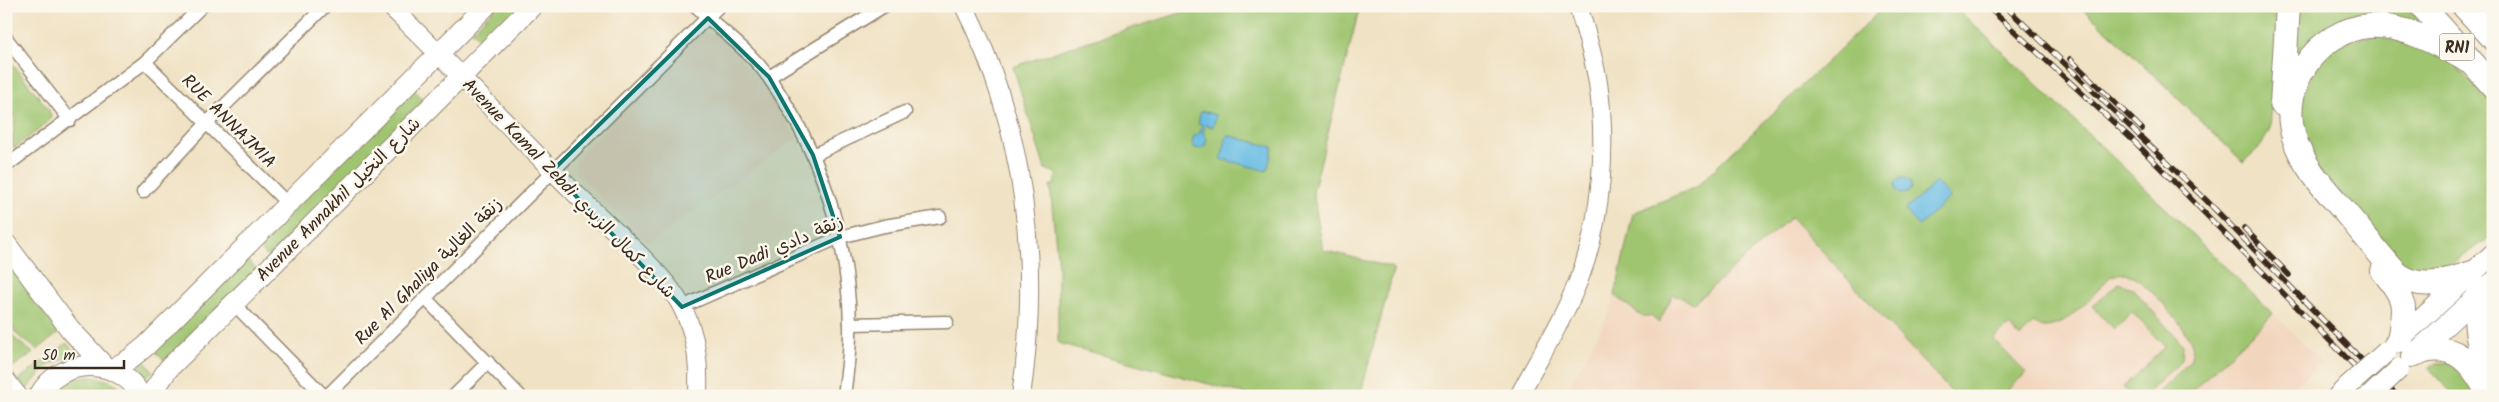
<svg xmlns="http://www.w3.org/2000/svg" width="2499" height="402" font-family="Kalam,'Playpen Sans Arabic',sans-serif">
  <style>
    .built { fill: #f2d5bd }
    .green { fill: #9fc570; stroke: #6d7847 }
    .water { fill: #66bce3; stroke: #507380 }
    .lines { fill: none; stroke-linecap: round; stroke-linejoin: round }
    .street-casing { stroke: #968671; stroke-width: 15 }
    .secondary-casing { stroke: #968671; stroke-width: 20 }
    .primary-casing { stroke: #968671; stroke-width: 22 }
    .highway-casing { stroke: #968671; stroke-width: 26 }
    .street { stroke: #fff; stroke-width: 12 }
    .secondary { stroke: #fff; stroke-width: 18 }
    .primary { stroke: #fff; stroke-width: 20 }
    .highway { stroke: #fff; stroke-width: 24 }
    .rail-casing { stroke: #3b2a1e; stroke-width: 5.5 }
    .rail { stroke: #fbf7ec; stroke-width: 4; stroke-dasharray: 11; stroke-linecap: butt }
    .primary-bridge-casing { stroke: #968671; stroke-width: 22; stroke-linecap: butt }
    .primary-bridge { stroke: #fff; stroke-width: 20 }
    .marked { fill: #0f766e; fill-opacity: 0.2; stroke: #0f766e; stroke-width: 4; stroke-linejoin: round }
    .labels { text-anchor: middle; stroke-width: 5; stroke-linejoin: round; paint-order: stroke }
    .shield { fill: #fbf7ec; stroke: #75685c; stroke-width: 1 }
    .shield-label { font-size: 16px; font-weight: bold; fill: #3b2a1e }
    .street-label { font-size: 18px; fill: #3b2a1e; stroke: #fbf7ec }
  </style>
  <rect width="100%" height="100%" fill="#fbf7ec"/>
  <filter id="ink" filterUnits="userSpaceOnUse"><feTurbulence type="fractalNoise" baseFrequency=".02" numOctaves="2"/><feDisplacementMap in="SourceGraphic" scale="10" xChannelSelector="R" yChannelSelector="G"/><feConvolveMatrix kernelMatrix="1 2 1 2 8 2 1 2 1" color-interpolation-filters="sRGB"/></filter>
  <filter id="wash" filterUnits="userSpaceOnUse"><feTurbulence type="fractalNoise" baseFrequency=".0096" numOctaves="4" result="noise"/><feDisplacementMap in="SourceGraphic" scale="20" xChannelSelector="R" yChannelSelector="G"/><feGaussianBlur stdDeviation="1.12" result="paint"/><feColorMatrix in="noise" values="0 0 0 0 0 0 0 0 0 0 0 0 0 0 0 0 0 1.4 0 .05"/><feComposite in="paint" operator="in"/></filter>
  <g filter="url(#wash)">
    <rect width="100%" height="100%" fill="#f0e2c4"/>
    <g class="built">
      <polygon points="700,33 719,34 728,40 766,91 797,139 648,243 575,172 577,157"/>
      <polygon points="2138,181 2322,362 2284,396 1564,396 1610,312 1621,271 1694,303 1791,217 1933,369"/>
    </g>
    <g class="green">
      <polygon points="497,6 520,6 483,42 472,31"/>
      <polygon points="1192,6 1360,6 1313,192 1323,250 1394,268 1360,396 1253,396 1058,343 1058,267 1050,185 1054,185 1056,173 1045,169 1013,67 1076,45 1191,10"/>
      <path d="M1885 6H1954L2138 181 2273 314 2187 396H2159V392L2190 361C2192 354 2194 348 2191 342 2185 326 2142 276 2125 273 2120 273 2115 275 2110 277 2094 293 2057 341 2033 323L2020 337 2010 325 1993 339 2026 373 2005 392 2008 396H1955L1791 217 1694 303 1673 294 1659 323 1651 316H1641L1615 295 1633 213 1696 187Z"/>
      <polygon points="2079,6 2280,6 2270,128 2261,146 2243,162 2123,45"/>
      <polygon points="2294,6 2407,6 2429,30 2384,21 2295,66"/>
      <polygon points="2383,33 2451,61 2493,103 2493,235 2436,276 2406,271 2311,161 2298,99 2328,50 2339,43"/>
      <polygon points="6,55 49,110 51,117 47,123 15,148 12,144 15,120 6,96"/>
      <polygon points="413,89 424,100 268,257 257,246"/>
      <polygon points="6,104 12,119 9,142 6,140"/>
      <polygon points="245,257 256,269 165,361 153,349"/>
      <path d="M6 260 60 332 37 350C31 343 21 340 16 333 4 317 6 279 6 260Z"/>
      <polygon points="2119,283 2132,288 2183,345 2182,360 2147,393 2150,396 2131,396 2123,387 2165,347 2132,312 2114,329 2092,306"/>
      <polygon points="2493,307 2493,366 2485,318"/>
      <polygon points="6,313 13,337 33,353 10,369 6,364"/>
      <polygon points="67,343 76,354 47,366 26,390 18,380"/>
      <polygon points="143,360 153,371 145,377 139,376 136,371"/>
      <polygon points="2457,362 2486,396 2455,396 2429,368 2437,363"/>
      <path d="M86 377C104 377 118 382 129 396H53L68 382Z"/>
    </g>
    <g class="water">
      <polygon points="1201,111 1216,115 1213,127 1205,125 1203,133 1207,139 1205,146 1200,149 1195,148 1192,143 1194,136 1200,133 1202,124 1198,123"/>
      <polygon points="1227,135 1273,147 1267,171 1221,159"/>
      <circle cx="1903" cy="186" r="8"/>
      <polygon points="1936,182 1950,197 1919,226 1905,210"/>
    </g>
  </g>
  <g filter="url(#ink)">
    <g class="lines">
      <g class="street-casing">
        <g id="street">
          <path d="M696 6C719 30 750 50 769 78 820 150 848 236 850 324 851 348 847 372 844 396"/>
          <polyline points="6,38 70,120"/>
          <polyline points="145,62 288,204"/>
          <polyline points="769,77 884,6"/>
          <polyline points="813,155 905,112"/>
          <polyline points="6,166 145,62 202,6"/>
          <polyline points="143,192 207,123 325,6"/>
          <polyline points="426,299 520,396"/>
          <polyline points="234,304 324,396"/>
          <polyline points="682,307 840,237 884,226 940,217"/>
          <polyline points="850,324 947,322"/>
          <polyline points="327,396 719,6"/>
          <polyline points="454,396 488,362"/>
        </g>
      </g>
      <g class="secondary-casing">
        <g id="secondary">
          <path d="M390 6C455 68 515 134 579 197 608 226 665 273 682 307 697 336 699 364 698 396"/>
          <path d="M964 6C1025 127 1041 263 1021 396"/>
          <path d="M1519 396C1540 356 1565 317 1581 274 1602 217 1607 144 1598 83 1594 57 1586 32 1578 6"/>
        </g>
      </g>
      <g class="primary-casing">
        <g id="primary">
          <polyline points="6,244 70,329 105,367"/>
          <polyline points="2394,344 2493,254"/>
          <polyline points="2411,357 2493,282"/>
          <polyline points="112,369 130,359 146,346 486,6"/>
          <polyline points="6,382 17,396"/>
          <path d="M39 396C60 356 120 356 141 396"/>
          <polyline points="150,396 168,369 532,6"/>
          <polyline points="2338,396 2348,386"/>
        </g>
      </g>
      <g class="highway-casing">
        <g id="highway">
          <polyline points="2422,6 2493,86"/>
          <polyline points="2464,6 2493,38"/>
          <path d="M2469 61C2440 45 2404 24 2369 26 2317 30 2278 87 2294 137 2303 168 2329 193 2350 218 2365 236 2380 255 2396 273 2421 292 2445 281 2472 273"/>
          <polyline points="2282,104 2288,6"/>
          <path d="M2383 271C2406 299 2406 304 2399 340"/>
          <path d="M2478 296C2473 325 2479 353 2493 379"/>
          <path d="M2414 354C2456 339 2471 362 2490 396"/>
        </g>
      </g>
      <use href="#street" class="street"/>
      <use href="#secondary" class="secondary"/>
      <use href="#primary" class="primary"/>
      <use href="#highway" class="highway"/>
      <g class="rail-casing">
        <g id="rail">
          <polyline points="1987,6 2136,143 2384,396"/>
          <polyline points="2005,6 2206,200 2397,396"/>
          <polyline points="2070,59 2142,129"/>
          <polyline points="2244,228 2289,275"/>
        </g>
      </g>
      <use href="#rail" class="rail"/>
      <g class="primary-bridge-casing">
        <g id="primary-bridge">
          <polyline points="2348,386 2387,351"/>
          <polyline points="2370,396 2399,369"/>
        </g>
      </g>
      <use href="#primary-bridge" class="primary-bridge"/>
    </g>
  </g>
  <path class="marked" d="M708 18 769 77 813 155 840 237 682 307 552 171Z"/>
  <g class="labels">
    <rect class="shield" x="2439.5" y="33.5" width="35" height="27" rx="4"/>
    <g class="shield-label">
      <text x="2457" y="53">RN1</text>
    </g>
    <g class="street-label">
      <text transform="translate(229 121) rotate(45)" y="6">RUE ANNAJMIA</text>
      <text transform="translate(569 188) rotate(46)" y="6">Avenue Kamal Zebdi شارع كمال الزبدي</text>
      <text transform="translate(338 199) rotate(-45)" y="6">Avenue Annakhil شارع النخيل</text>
      <text transform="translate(774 249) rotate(-23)" y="6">Rue Dadi زنقة دادي</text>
      <text transform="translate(428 271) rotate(-45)" y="6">Rue Al Ghaliya زنقة الغالية</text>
    </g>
  </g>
  <rect width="2499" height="402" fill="none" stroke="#fbf7ec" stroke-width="25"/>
  <path d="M35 360v8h89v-8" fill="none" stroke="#3b2a1e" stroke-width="2.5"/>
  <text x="42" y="360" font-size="15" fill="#3b2a1e" stroke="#fbf7ec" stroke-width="4" paint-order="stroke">50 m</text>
</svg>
